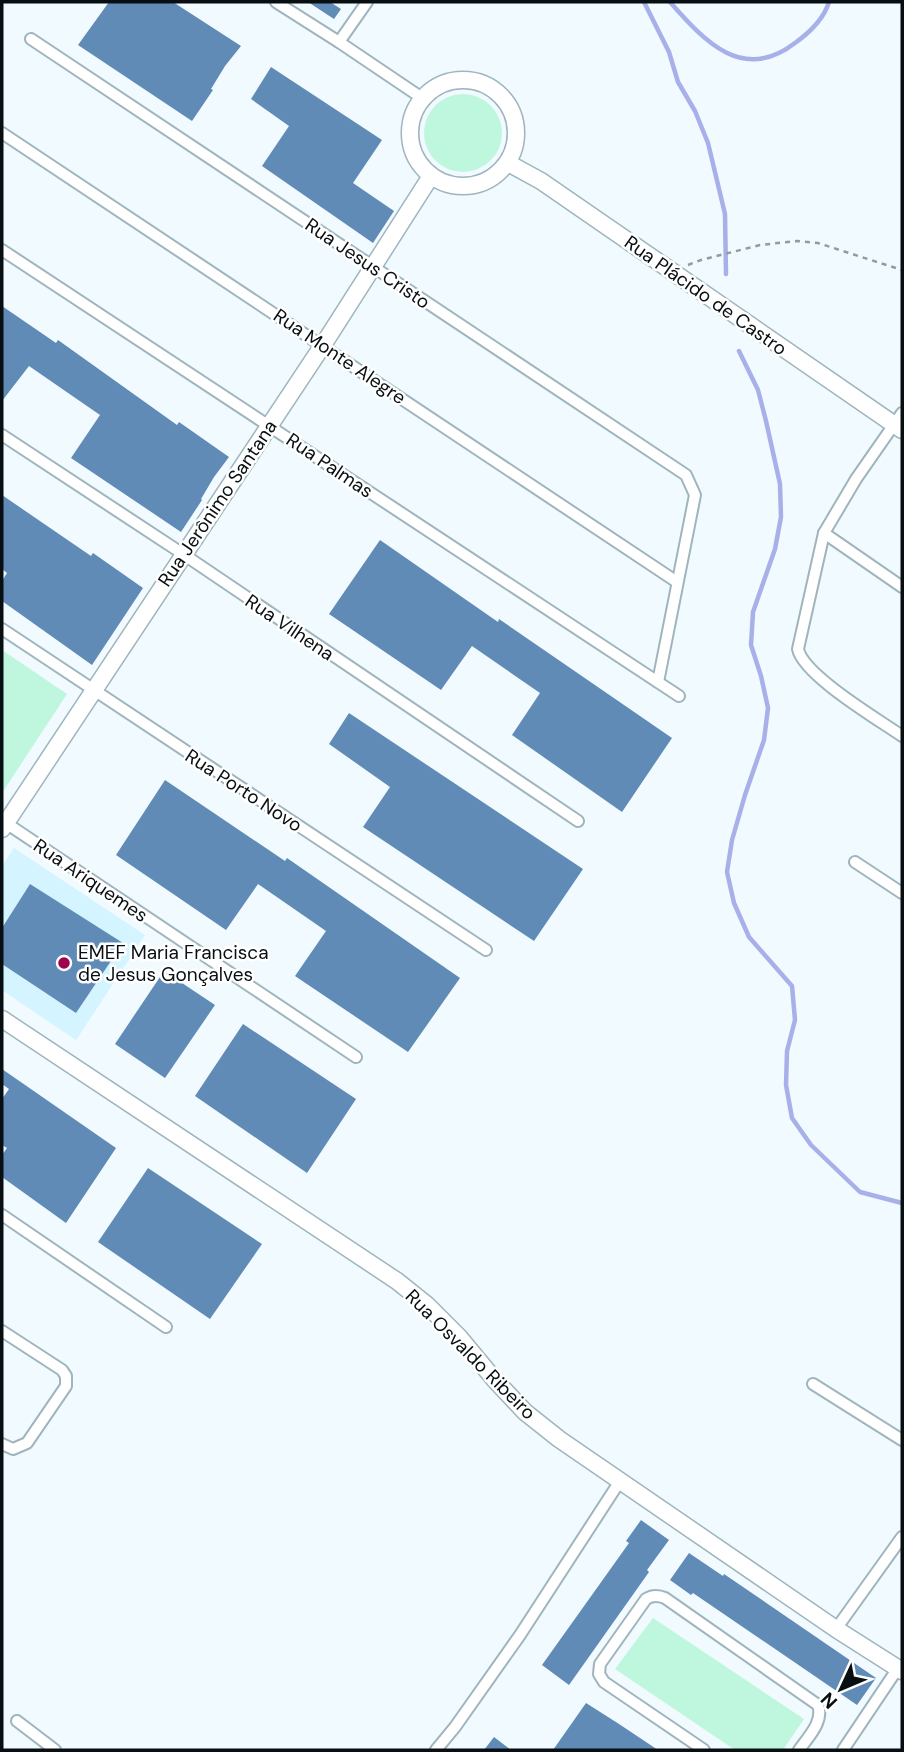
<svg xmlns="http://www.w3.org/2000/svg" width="904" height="1752" font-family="'DM Sans',sans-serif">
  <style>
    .built { fill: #d4f4ff }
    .green { fill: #bef7dd }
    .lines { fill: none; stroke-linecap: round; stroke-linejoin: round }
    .stream { stroke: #a8b0e9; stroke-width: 4.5 }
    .building { fill: #608bb7 }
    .street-casing { stroke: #9fb5bd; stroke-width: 14 }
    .secondary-casing { stroke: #9fb5bd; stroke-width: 19 }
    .path { stroke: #939b9f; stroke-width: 2.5; stroke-dasharray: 5 5; stroke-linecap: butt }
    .street { stroke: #fff; stroke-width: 10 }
    .secondary { stroke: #fff; stroke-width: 16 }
    .poi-dot { fill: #9d044e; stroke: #fff; stroke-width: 2.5 }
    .labels { text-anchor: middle; stroke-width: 5; stroke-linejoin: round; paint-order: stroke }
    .street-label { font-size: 19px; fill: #080f12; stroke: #fff }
    .poi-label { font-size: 19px; fill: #080f12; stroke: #fff; text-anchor: start }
  </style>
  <rect width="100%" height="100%" fill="#f1fafe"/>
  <polygon class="built" points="14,848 145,935 76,1040 2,990 2,866"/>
  <g class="green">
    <circle cx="463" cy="133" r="39"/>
    <polygon points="2,650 67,694 2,793"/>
    <polygon points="653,1618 804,1719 783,1750 735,1750 615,1669"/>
  </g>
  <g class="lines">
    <g class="stream">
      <polyline points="644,2 669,52 678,82 695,111 708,143 725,214 726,274"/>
      <path d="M670 2C705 42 743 83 795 43 809 33 824 18 829 2"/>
      <polyline points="739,351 758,390 766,421 780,484 781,517 775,549 753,612 751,645 761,676 768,708 764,740 745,795 732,840 727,872 734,903 749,937 792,986 795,1020 787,1051 786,1085 792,1118 811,1145 860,1192 902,1203"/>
    </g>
  </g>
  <g class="building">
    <polygon points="109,2 173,2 241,46 225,66 211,89 213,90 192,121 78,45"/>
    <polygon points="308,2 330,2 341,9 334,19"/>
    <polygon points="271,67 382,140 353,183 394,211 373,243 262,166 289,126 251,99"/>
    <polygon points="2,306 56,343 58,340 177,425 179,422 229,457 214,477 201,499 202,500 181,532 71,458 100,415 29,366 2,401"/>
    <polygon points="2,495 91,556 93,553 143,588 92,665 2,601 2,581 7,573 2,569"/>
    <polygon points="380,540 498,622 499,619 672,738 622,812 512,735 540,693 472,646 441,690 329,614"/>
    <polygon points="349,713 583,869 534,941 363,827 390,787 329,744"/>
    <polygon points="165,780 285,861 287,858 460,978 408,1052 295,976 326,931 258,884 226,930 116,855"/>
    <polygon points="30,884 123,943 76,1013 2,964 2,928"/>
    <polygon points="164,971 215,1005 165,1078 115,1044"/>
    <polygon points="243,1024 356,1099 307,1173 195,1096"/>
    <polygon points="2,1069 116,1148 66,1223 2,1177 2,1155 7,1148 2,1145 2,1099 9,1089 2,1084"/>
    <polygon points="148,1168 262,1244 210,1319 98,1242"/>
    <polygon points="641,1520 669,1540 647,1570 649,1572 569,1685 542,1665 629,1543 626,1541"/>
    <polygon points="689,1553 723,1576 724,1574 876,1678 857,1705 693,1593 691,1595 670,1580"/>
    <polygon points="586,1703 619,1724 658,1750 553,1750"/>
    <polygon points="494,1737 511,1750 484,1750"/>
  </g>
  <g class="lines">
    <g class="street-casing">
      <g id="street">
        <polyline points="276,2 339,42 422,98"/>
        <polyline points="31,39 686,475 695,495 658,682"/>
        <polyline points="339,42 367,2"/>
        <polyline points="2,133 677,582"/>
        <polyline points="2,250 679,696"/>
        <path d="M902 413 856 479 824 533 798 649C803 675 879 720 902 736"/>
        <polyline points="2,435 183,554 578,821"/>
        <polyline points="824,533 902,587"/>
        <polyline points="2,629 486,950"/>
        <polyline points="3,821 356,1057"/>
        <polyline points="855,862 902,893"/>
        <polyline points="2,1215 166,1327"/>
        <polyline points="2,1331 62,1370 66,1376 66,1386 27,1443 13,1449 2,1444"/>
        <polyline points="813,1384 902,1440"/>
        <polyline points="836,1629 902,1537"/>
        <polyline points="17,1721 55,1750"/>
        <polyline points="436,1750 455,1727 520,1635 620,1481"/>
        <path d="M704 1750 604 1682 599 1674 600 1664 646 1599C652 1595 658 1595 665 1598L818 1705C824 1722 808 1737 799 1750"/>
        <polyline points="843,1750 898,1668"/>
      </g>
    </g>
    <g class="secondary-casing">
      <g id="secondary">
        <circle cx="463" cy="133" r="53"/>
        <polyline points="508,163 541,181 902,430"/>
        <polyline points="2,829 323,345 431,176"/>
        <polyline points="2,1019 397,1281 427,1305 460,1338 494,1379 525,1412 559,1439 836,1629 902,1671"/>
      </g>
    </g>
    <polyline class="path" points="688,265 701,260 760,245 797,241 818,243 902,270"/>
    <use href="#street" class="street"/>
    <use href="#secondary" class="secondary"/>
  </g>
  <circle class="poi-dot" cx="64" cy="963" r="7"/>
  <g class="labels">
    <g class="street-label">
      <text transform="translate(368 263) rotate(34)" y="7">Rua Jesus Cristo</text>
      <text transform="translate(706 295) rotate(35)" y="7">Rua Plácido de Castro</text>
      <text transform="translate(340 356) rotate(34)" y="7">Rua Monte Alegre</text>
      <text transform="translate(330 465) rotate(34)" y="7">Rua Palmas</text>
      <text transform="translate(217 503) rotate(-56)" y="7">Rua Jerônimo Santana</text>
      <text transform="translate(290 627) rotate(34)" y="7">Rua Vilhena</text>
      <text transform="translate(244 790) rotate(33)" y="7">Rua Porto Novo</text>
      <text transform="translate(91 880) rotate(34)" y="7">Rua Ariquemes</text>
      <text transform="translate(471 1354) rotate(45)" y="7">Rua Osvaldo Ribeiro</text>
    </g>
    <g class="poi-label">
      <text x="78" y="959">EMEF Maria Francisca<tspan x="78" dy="22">de Jesus Gonçalves</tspan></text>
    </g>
  </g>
  <rect width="904" height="1752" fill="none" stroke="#080f12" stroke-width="7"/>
  <g transform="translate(841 1689) rotate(226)" stroke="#ffffff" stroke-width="5" paint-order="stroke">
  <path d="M0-5L12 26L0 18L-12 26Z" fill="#080f12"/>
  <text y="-10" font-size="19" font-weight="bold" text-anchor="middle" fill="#080f12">N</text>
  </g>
</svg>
